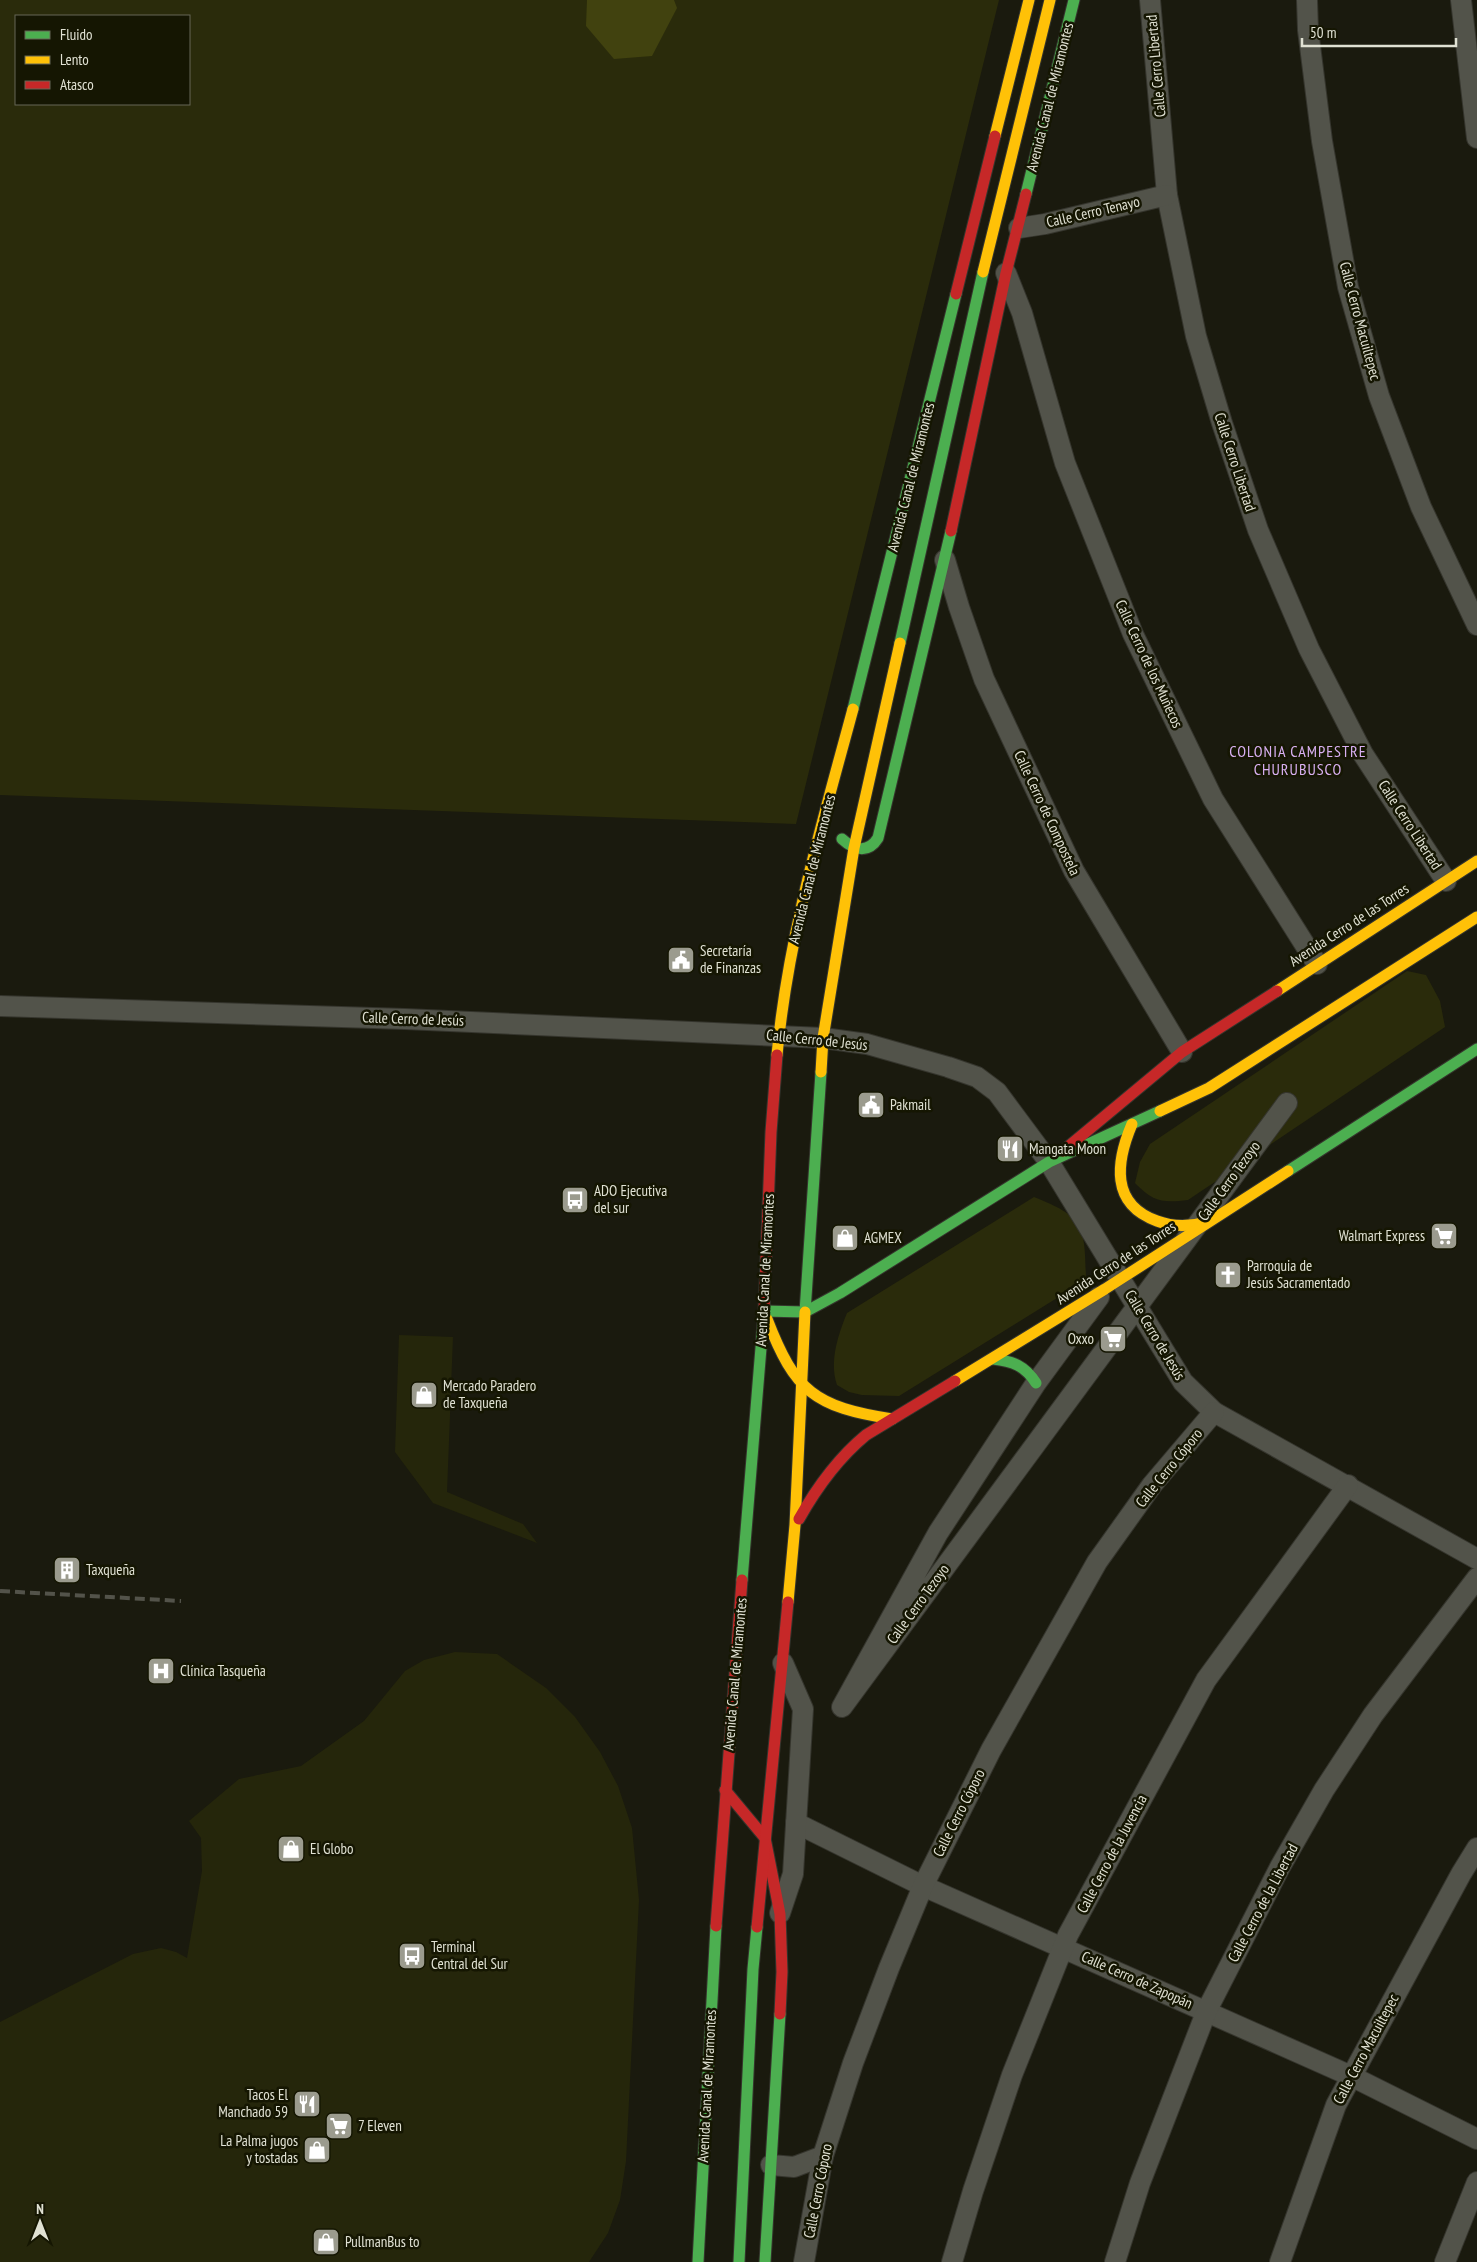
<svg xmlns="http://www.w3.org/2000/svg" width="1477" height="2262" font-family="'PT Sans Narrow',sans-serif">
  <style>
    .built { fill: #25260b }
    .green { fill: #2a2b0b; fill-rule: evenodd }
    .water { fill: #41420f }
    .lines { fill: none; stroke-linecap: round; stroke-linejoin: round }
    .street-casing { stroke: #35352d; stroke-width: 22 }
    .fast-casing { stroke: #35352d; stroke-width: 13 }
    .slow-casing { stroke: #35352d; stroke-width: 13 }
    .jam-casing { stroke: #35352d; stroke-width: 13 }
    .street { stroke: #52534a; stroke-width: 20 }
    .fast { stroke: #4caf50; stroke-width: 11 }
    .slow { stroke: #ffc107; stroke-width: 11 }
    .jam { stroke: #c62828; stroke-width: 11 }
    .rail { stroke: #53534a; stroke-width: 4; stroke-dasharray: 10 5; stroke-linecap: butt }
    .labels { text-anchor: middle; stroke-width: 5; stroke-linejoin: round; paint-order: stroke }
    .street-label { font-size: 15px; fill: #e0e1d3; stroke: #151602 }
    .poi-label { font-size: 15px; fill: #e0e1d3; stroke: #151602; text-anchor: start }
    .neighbourhood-label { font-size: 16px; letter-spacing: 1px; fill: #d9b0f2; stroke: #151602 }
  </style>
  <rect width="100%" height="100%" fill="#1a1a0e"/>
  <g class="built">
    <polygon points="399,1335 453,1337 447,1492 523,1524 537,1543 433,1503 395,1452"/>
    <polygon points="455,1652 497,1654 546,1688 575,1717 600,1752 618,1786 632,1828 639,1900 626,2161 620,2200 608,2233 589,2262 0,2262 0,2022 133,1954 161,1948 176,1952 187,1958 202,1871 201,1838 189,1821 239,1779 301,1766 364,1721 405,1671 424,1660"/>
  </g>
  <g class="green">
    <path d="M0 0H999L796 824 0 795ZM16 16H189V104H16Z"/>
    <path d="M1407 971 1426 975 1440 1001 1445 1027 1188 1200C1163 1203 1153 1202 1135 1183L1140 1162 1150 1144Z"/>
    <path d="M1034 1197C1085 1217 1085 1227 1086 1280L899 1396 862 1395 849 1392 837 1385C829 1362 838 1335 847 1313Z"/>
  </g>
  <polygon class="water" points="587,0 674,0 677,8 652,56 614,59 586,26"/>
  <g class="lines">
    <g class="street-casing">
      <g id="street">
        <polyline points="1150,0 1167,195 1196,336 1222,423 1258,530 1309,649 1363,754 1446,881"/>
        <polyline points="1307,0 1308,30 1322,141 1348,287 1379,396 1421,507 1477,625"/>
        <polyline points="1461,0 1477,138"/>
        <polyline points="1019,228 1045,224 1167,195"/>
        <polyline points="1006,273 1022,313 1065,463 1133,634 1213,799 1317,964"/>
        <polyline points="945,560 959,607 984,679 1074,871 1182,1052"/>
        <polyline points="0,1006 405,1019 823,1038 867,1044 948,1067 977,1077 997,1092 1049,1162 1183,1382 1214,1412 1477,1559"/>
        <polyline points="1099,1297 1036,1383 938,1533 842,1707 1287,1103"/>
        <polyline points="796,1823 923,1886 1351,2076 1477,2139"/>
        <polyline points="780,1913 793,1874 803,1709 783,1663"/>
        <polyline points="771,2165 794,2167 823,2156"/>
        <polyline points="804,2262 823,2156 853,2063 889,1968 923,1886 991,1750 1097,1562 1152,1485 1214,1412"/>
        <polyline points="952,2262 973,2191 1012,2075 1068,1935 1206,1680 1348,1485"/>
        <polyline points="1115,2262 1140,2183 1207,2010 1280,1867 1324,1790 1373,1715 1477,1578"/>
        <polyline points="1280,2262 1336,2105 1461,1874 1477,1848"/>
        <polyline points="1445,2262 1477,2182"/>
      </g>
    </g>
    <g class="fast-casing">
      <g id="fast">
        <polyline points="1026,194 1074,0"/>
        <polyline points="900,643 983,272"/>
        <polyline points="853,709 956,294"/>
        <path d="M842 839C854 850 868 854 878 838L951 531"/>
        <polyline points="1288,1171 1477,1049"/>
        <polyline points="764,1311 805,1312 840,1293 1049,1162 1160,1111"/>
        <polyline points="805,1312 821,1072"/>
        <path d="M993 1359C1013 1361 1025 1366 1036 1383"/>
        <polyline points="742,1580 764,1311"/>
        <polyline points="698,2262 716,1926"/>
        <polyline points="739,2262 753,1969 757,1927"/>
        <polyline points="765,2262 780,2014"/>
      </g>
    </g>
    <g class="slow-casing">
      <g id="slow">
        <polyline points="995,136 1029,0"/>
        <polyline points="983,272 1050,0"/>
        <polyline points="1277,991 1477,861"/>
        <path d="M777 1055C788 936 822 824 853 709"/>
        <polyline points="821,1072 823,1038 854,848 900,643"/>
        <polyline points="1160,1111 1209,1088 1477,917"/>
        <path d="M1132 1124C1116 1162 1110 1204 1157 1221 1173 1227 1189 1227 1206 1222"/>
        <path d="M767 1319C795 1392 815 1407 892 1419"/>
        <polyline points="955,1381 1105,1289 1288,1171"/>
        <polyline points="788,1602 795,1525 805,1312"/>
      </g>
    </g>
    <g class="jam-casing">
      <g id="jam">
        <polyline points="956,294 995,136"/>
        <polyline points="951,531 1006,273 1026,194"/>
        <polyline points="1063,1151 1182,1052 1277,991"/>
        <polyline points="764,1311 771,1132 777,1055"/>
        <path d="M799 1519C817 1487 837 1459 866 1435L955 1381"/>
        <polyline points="725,1790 765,1838 780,1914 782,1972 780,2014"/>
        <polyline points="716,1926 742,1580"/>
        <polyline points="757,1927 788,1602"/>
      </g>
    </g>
    <use href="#street" class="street"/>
    <use href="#fast" class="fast"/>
    <use href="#slow" class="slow"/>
    <use href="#jam" class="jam"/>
    <polyline class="rail" points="0,1591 181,1601"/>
  </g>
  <defs>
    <g id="civic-square" transform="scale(1.4375)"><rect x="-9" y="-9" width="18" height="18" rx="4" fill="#9b9b8e" stroke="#151602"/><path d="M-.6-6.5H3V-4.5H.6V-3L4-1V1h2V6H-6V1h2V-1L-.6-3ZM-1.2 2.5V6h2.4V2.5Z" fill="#fff"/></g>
    <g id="restaurant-square" transform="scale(1.4375)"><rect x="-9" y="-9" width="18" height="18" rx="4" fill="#9b9b8e" stroke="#151602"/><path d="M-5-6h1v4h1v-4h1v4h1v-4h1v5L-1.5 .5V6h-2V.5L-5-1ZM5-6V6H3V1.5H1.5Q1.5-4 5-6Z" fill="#fff"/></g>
    <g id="bus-square" transform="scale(1.4375)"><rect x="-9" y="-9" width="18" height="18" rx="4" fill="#9b9b8e" stroke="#151602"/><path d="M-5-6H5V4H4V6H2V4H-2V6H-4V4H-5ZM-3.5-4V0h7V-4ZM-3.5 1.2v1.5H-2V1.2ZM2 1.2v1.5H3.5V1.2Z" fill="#fff"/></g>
    <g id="supermarket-square" transform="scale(1.4375)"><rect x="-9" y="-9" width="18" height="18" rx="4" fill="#9b9b8e" stroke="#151602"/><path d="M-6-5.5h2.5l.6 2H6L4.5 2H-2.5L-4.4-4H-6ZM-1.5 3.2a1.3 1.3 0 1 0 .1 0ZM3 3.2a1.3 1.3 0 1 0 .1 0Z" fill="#fff"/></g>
    <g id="shop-square" transform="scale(1.4375)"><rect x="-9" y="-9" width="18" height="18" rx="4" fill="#9b9b8e" stroke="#151602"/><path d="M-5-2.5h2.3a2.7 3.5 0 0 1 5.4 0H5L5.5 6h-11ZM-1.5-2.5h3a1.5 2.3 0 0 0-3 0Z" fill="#fff"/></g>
    <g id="church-square" transform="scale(1.4375)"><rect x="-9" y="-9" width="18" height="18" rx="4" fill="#9b9b8e" stroke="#151602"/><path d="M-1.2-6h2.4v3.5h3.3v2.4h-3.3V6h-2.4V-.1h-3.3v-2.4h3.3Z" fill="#fff"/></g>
    <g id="building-square" transform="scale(1.4375)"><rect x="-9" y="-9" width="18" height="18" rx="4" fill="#9b9b8e" stroke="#151602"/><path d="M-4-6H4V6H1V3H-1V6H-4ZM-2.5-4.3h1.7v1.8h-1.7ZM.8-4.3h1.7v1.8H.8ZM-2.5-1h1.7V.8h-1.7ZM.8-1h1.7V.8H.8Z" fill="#fff"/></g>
    <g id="hospital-square" transform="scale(1.4375)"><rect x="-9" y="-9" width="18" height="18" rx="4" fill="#9b9b8e" stroke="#151602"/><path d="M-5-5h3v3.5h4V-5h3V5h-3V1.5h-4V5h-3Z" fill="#fff"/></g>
  </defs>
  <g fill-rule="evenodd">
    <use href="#civic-square" x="681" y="960"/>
    <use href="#civic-square" x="871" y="1105"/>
    <use href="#restaurant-square" x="1010" y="1149"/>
    <use href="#bus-square" x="575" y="1200"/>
    <use href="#supermarket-square" x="1444" y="1236"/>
    <use href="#shop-square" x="845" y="1238"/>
    <use href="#church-square" x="1228" y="1275"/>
    <use href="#supermarket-square" x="1113" y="1339"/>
    <use href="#shop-square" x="424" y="1395"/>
    <use href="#building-square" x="67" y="1570"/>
    <use href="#hospital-square" x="161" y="1671"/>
    <use href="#shop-square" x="291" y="1849"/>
    <use href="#bus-square" x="412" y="1956"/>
    <use href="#restaurant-square" x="307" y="2104"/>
    <use href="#supermarket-square" x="339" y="2126"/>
    <use href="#shop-square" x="317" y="2150"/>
    <use href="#shop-square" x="326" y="2242"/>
  </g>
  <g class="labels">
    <g class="street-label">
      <text transform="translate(1156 66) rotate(-95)" y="5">Calle Cerro Libertad</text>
      <text transform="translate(1050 97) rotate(-76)" y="5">Avenida Canal de Miramontes</text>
      <text transform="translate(1093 212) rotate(-13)" y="5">Calle Cerro Tenayo</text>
      <text transform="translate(1360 321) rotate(75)" y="5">Calle Cerro Macuiltepec</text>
      <text transform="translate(1235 462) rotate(72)" y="5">Calle Cerro Libertad</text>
      <text transform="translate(911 477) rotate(-76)" y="5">Avenida Canal de Miramontes</text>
      <text transform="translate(1149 664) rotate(65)" y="5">Calle Cerro de los Muñecos</text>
      <text transform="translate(1047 813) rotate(65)" y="5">Calle Cerro de Compostela</text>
      <text transform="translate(1410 825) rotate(57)" y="5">Calle Cerro Libertad</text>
      <text transform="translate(812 869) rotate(-76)" y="5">Avenida Canal de Miramontes</text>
      <text transform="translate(1349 925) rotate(-33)" y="5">Avenida Cerro de las Torres</text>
      <text transform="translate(413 1019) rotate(2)" y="5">Calle Cerro de Jesús</text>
      <text transform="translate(817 1040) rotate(6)" y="5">Calle Cerro de Jesús</text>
      <text transform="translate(1229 1181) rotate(-54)" y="5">Calle Cerro Tezoyo</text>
      <text transform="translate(1116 1263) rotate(-33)" y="5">Avenida Cerro de las Torres</text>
      <text transform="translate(765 1270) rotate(-87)" y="5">Avenida Canal de Miramontes</text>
      <text transform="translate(1155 1335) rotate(59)" y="5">Calle Cerro de Jesús</text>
      <text transform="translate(1169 1468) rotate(-51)" y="5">Calle Cerro Cóporo</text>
      <text transform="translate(918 1604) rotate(-54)" y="5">Calle Cerro Tezoyo</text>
      <text transform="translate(735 1674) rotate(-85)" y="5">Avenida Canal de Miramontes</text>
      <text transform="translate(959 1813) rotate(-63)" y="5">Calle Cerro Cóporo</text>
      <text transform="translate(1112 1854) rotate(-62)" y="5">Calle Cerro de la Juvencia</text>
      <text transform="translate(1263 1903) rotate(-62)" y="5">Calle Cerro de la Libertad</text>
      <text transform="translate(1137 1980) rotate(24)" y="5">Calle Cerro de Zapopán</text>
      <text transform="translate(1366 2049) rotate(-62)" y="5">Calle Cerro Macuiltepec</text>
      <text transform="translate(707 2086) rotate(-87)" y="5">Avenida Canal de Miramontes</text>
      <text transform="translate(818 2191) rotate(-79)" y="5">Calle Cerro Cóporo</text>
    </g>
    <g class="poi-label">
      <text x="700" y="956">Secretaría<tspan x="700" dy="17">de Finanzas</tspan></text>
      <text x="890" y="1110">Pakmail</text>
      <text x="1029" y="1154">Mangata Moon</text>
      <text x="594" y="1196">ADO Ejecutiva<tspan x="594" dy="17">del sur</tspan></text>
      <text x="1425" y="1241" text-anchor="end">Walmart Express</text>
      <text x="864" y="1243">AGMEX</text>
      <text x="1247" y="1271">Parroquia de<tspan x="1247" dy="17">Jesús Sacramentado</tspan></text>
      <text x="1094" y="1344" text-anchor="end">Oxxo</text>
      <text x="443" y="1391">Mercado Paradero<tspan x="443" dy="17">de Taxqueña</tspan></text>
      <text x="86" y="1575">Taxqueña</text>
      <text x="180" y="1676">Clínica Tasqueña</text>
      <text x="310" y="1854">El Globo</text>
      <text x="431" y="1952">Terminal<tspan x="431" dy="17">Central del Sur</tspan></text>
      <text x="288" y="2100" text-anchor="end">Tacos El<tspan x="288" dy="17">Manchado 59</tspan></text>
      <text x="358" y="2131">7 Eleven</text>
      <text x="298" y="2146" text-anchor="end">La Palma jugos<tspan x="298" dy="17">y tostadas</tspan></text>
      <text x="345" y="2247">PullmanBus to</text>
    </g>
    <g class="neighbourhood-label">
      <text x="1298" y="757">COLONIA CAMPESTRE<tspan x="1298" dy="18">CHURUBUSCO</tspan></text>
    </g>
  </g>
  <rect x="15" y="15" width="175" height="90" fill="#151602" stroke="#666756"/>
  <rect x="25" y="31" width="25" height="8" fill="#4caf50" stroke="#666756"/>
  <text x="60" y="40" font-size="15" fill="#e0e1d3">Fluido</text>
  <rect x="25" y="56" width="25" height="8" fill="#ffc107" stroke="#666756"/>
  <text x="60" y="65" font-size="15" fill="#e0e1d3">Lento</text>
  <rect x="25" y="81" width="25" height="8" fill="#c62828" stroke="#666756"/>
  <text x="60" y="90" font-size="15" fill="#e0e1d3">Atasco</text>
  <g transform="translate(40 2222)" stroke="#151602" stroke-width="4" paint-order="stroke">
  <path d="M0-4L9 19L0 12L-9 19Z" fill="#e0e1d3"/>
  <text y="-8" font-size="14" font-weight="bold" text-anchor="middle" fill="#e0e1d3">N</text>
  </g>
  <path d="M1302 38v8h154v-8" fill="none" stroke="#e0e1d3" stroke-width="2.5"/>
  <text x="1310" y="38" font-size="15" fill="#e0e1d3" stroke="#151602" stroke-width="4" paint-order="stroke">50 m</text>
</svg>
